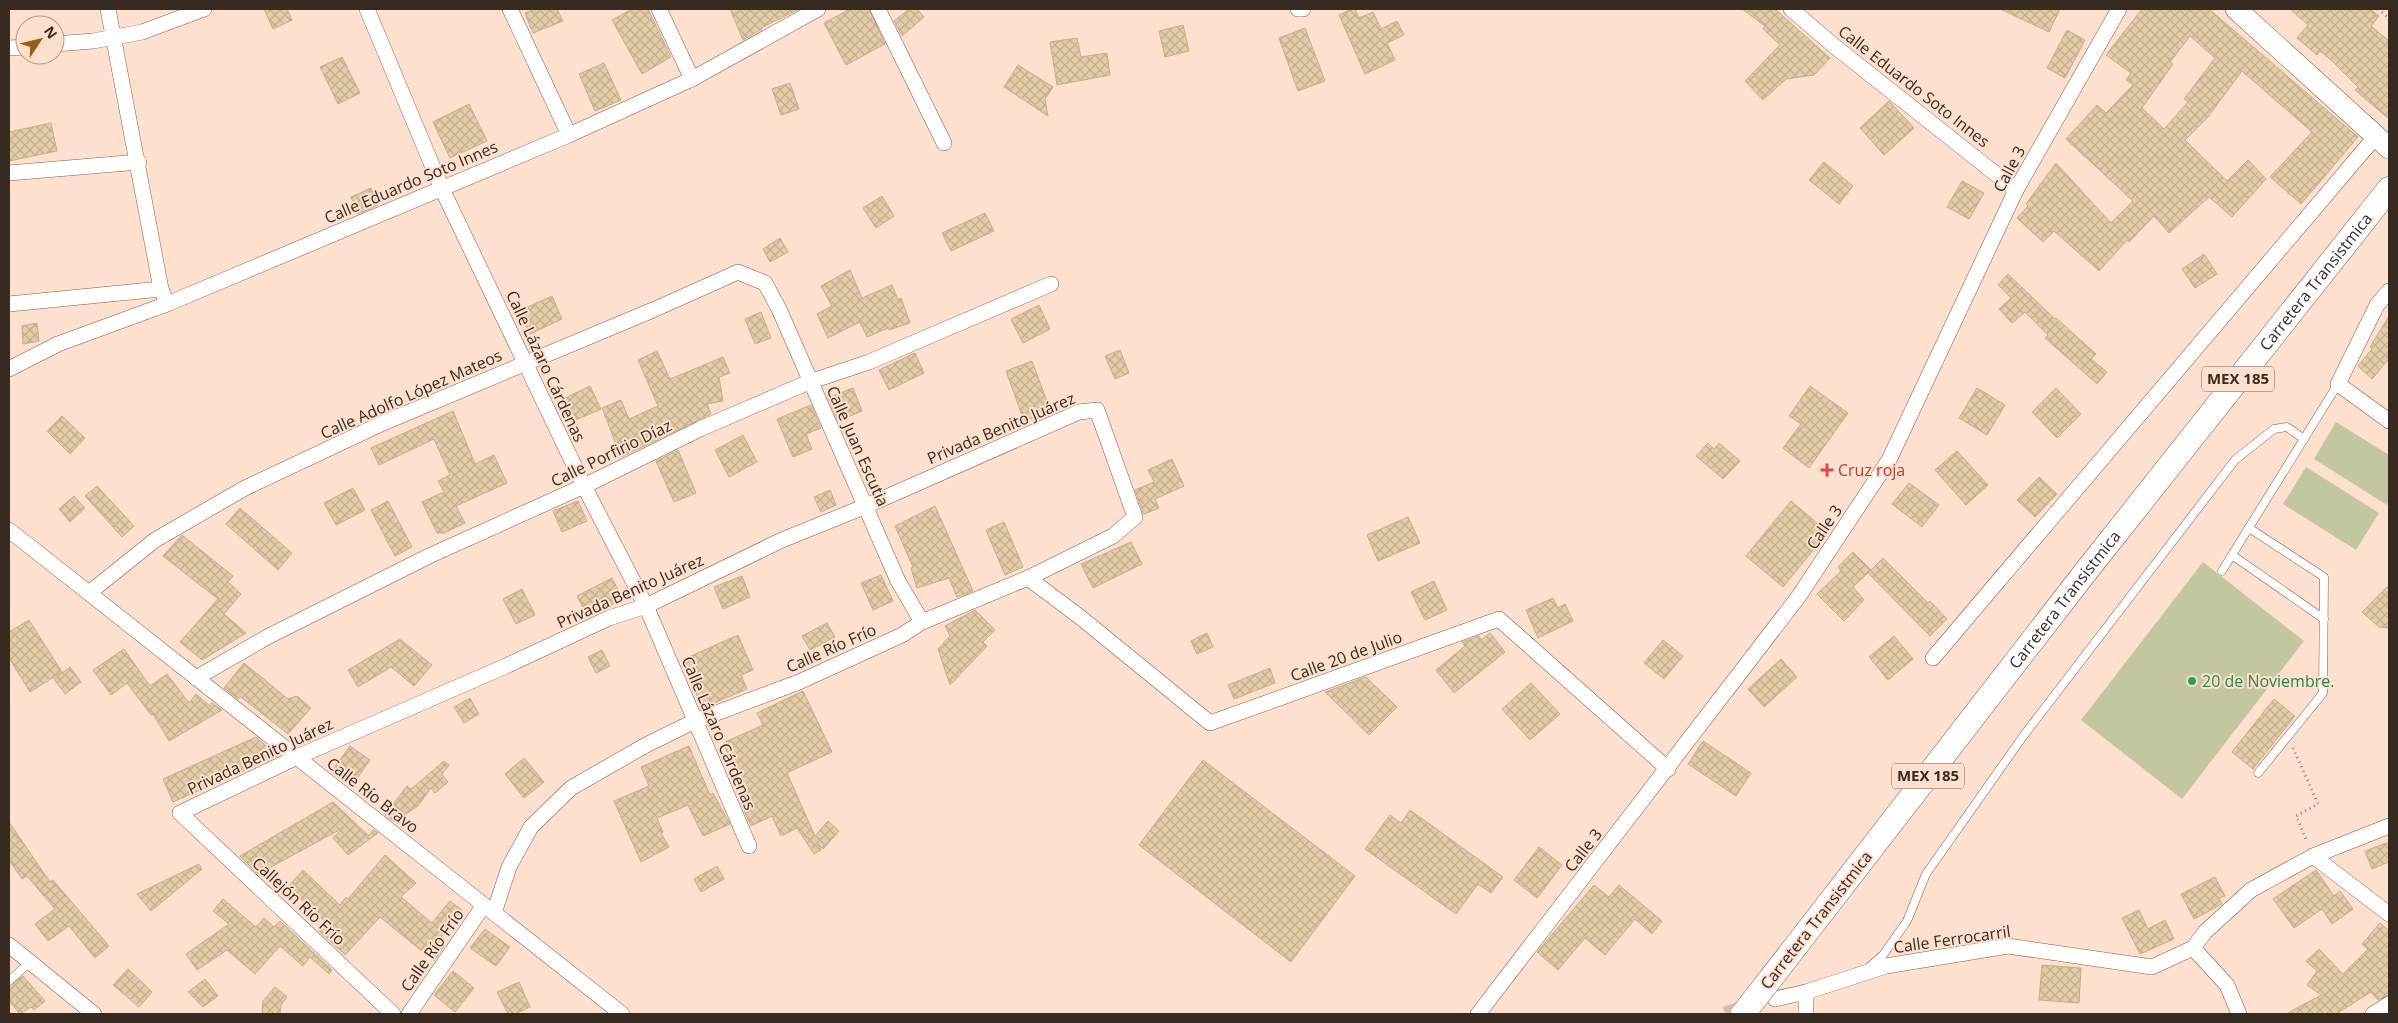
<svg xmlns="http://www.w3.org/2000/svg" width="2398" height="1023" font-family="'Open Sans',sans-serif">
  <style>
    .garden { fill: #c2c6a1 }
    .building { fill: url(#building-cross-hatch); stroke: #c2ae8e; fill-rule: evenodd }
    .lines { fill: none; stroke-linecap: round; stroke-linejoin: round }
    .street-tunnel { stroke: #d5bcab; stroke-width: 15; stroke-dasharray: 15 8; stroke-linecap: butt }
    .lane-casing { stroke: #7b5e4a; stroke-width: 9 }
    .street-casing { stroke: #7b5e4a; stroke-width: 16 }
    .secondary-casing { stroke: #7b5e4a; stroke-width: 22 }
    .primary-casing { stroke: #7b5e4a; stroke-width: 25 }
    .path { stroke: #937f71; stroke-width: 3; stroke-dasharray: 1 4; stroke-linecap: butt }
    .lane { stroke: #fff; stroke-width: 8 }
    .street { stroke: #fff; stroke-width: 15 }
    .secondary { stroke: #fff; stroke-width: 21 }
    .primary { stroke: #fff; stroke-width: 24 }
    .primary-bridge-casing { stroke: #7b5e4a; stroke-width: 25; stroke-linecap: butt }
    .primary-bridge { stroke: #fff; stroke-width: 24 }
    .health-dot { fill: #e0444e; stroke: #fde1ce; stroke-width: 2 }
    .leisure-dot { fill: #2e9e5b; stroke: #fde1ce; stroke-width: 2 }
    .labels { text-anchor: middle; stroke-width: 4; stroke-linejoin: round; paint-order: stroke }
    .shield { fill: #fde1ce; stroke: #726155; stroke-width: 1 }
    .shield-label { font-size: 15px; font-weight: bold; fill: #372a21 }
    .street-label { font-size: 16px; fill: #372a21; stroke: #fde1ce }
    .health-label { font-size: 16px; fill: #be3a42; stroke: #fde1ce; text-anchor: start }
    .leisure-label { font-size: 16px; fill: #27864d; stroke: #fde1ce; text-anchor: start }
  </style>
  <defs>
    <pattern id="building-cross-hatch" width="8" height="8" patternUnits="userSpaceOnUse" patternTransform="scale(1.25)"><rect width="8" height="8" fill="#e3cca7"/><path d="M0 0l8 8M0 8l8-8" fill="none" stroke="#c3af8f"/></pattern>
  </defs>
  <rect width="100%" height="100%" fill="#fde1ce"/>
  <g class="garden">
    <polygon points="2336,422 2389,455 2389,500 2387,505 2314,459"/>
    <polygon points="2306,467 2379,513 2356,550 2283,504"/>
    <polygon points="2203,562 2304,641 2182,799 2081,720"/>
  </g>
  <g class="building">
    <polygon points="264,9 287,9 292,20 273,29"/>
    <polygon points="535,9 557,9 563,21 533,33 525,13"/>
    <polygon points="632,9 648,9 671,57 642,74 612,20"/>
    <polygon points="730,9 799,9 761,28 762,29 743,40"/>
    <polygon points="850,9 869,9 885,44 846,65 824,23"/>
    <polygon points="909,9 917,9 924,17 902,36 894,21"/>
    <polygon points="1352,9 1355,9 1359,18 1373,12 1381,29 1397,21 1404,35 1387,43 1395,60 1365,74 1339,15"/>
    <polygon points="1742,9 1775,9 1830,58 1814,75 1786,79 1763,100 1745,81 1780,45 1763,29 1765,26"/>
    <polygon points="2000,9 2060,9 2049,32"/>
    <path d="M2142 9H2209L2358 137 2301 204 2270 177 2312 132 2242 71 2208 117 2185 140 2227 181 2248 160 2266 179 2232 217 2209 197 2169 233 2154 216 2129 242 2127 240 2099 271 2054 231 2043 242 2017 218 2028 206 2026 204 2056 163 2111 223 2133 201 2066 139 2097 105 2106 113 2133 85 2126 80 2131 73 2106 55ZM2190 36 2215 58 2184 99 2188 102 2164 129 2142 108 2173 64 2170 62Z"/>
    <polygon points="2290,9 2370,9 2379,16 2371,26 2389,41 2389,119 2355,90 2358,87 2332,61 2320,51 2317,55 2297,38 2308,25"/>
    <polygon points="1183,25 1189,51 1165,57 1159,31"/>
    <polygon points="1305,28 1325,81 1298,91 1279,38"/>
    <polygon points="2067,30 2085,40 2065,78 2047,68"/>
    <polygon points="1077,38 1081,57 1107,53 1110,75 1057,85 1050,42"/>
    <polygon points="342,57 360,93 338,104 320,67"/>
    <polygon points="604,63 621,100 595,111 579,74"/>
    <polygon points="1018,65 1053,87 1045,99 1048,116 1004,87"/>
    <polygon points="790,83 799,109 781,115 772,89"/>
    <polygon points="1889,101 1914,128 1884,155 1860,128"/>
    <polygon points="469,104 487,141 450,158 433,122"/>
    <polygon points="51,123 57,151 9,161 9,132"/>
    <polygon points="1824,162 1853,186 1839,204 1809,180"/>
    <polygon points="1962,181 1984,193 1969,219 1947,207"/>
    <polygon points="371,188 378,205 358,214 351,197"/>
    <polygon points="882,196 894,216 876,228 863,208"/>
    <polygon points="985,213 994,231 951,251 942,233"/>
    <polygon points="780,238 788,252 770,262 763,249"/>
    <polygon points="2204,254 2217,274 2195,288 2182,269"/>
    <polygon points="850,270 862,298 892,285 898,300 901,298 910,323 889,330 888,328 867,337 860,322 828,338 817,314 832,306 821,286"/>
    <polygon points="2008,274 2055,319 2056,318 2096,354 2091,359 2107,372 2097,384 2045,338 2048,335 2025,312 2012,323 1999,309 2011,298 1998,285"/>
    <polygon points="552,296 562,319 530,334 519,311"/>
    <polygon points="1039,305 1050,329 1023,343 1011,319"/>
    <polygon points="761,312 771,338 755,344 745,319"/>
    <polygon points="2389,316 2389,361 2388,360 2372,379 2358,366 2372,349 2370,347"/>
    <polygon points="37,323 39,341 23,344 22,326"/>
    <polygon points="1120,350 1129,373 1115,379 1105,356"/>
    <polygon points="657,351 670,379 723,357 730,373 719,377 723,401 707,404 711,414 621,457 602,408 621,400 629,419 658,406 638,360"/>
    <polygon points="915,353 924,373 889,390 879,370"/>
    <polygon points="1032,361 1051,412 1024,421 1006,371"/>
    <polygon points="590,386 601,409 571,422 561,400"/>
    <polygon points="1810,386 1848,413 1809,468 1783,448 1801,424 1789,416"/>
    <polygon points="853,388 862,411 838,421 828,398"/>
    <polygon points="1977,388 2005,405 1987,435 1959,418"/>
    <polygon points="2056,388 2081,414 2057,438 2032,412"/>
    <polygon points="811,405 821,428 806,434 812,449 793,457 777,419"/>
    <polygon points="453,411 475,464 494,455 507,483 456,506 465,523 444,533 437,533 422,502 444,492 438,481 450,475 434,439 379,465 371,448"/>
    <polygon points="62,416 85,438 70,454 47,431"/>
    <polygon points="743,435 757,462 729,477 715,450"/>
    <polygon points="1708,443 1714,449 1719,443 1740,461 1723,479 1696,456"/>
    <polygon points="678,450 696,493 674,502 656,461"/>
    <polygon points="1957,451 1988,485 1966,505 1935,470"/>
    <polygon points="1172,459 1184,486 1155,499 1159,508 1144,514 1135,490 1154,482 1148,470"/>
    <polygon points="2039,477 2057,494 2035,517 2017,500"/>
    <polygon points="1909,483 1939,505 1922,527 1892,504"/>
    <polygon points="97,486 134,526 122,537 85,496"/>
    <polygon points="353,488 365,510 336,525 324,503"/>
    <polygon points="830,490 836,505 821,512 814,497"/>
    <polygon points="74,496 85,508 70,522 59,509"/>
    <polygon points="388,501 412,547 395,556 371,510"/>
    <polygon points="578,501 587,521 562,532 553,511"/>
    <polygon points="1791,501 1828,532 1783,587 1746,556"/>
    <polygon points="935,506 973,591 957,597 949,578 917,588 911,568 913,567 895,526"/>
    <polygon points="240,508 292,553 278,570 226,524"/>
    <polygon points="1408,517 1420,543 1378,561 1367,535"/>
    <polygon points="1004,522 1023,567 1005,575 986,530"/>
    <polygon points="182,535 233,576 228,582 241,594 224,614 246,633 202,660 180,642 218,599 163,556"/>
    <polygon points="1131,542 1142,564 1093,588 1081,564"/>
    <polygon points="1853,552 1871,570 1853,587 1864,600 1844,621 1817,594 1841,571 1838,567"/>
    <polygon points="1883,558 1928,603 1930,601 1947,619 1930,636 1868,573"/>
    <polygon points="881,575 893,601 873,610 861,583"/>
    <polygon points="742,576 750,597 723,609 714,587"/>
    <polygon points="612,578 623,599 588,617 577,596"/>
    <polygon points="1434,581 1447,610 1425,620 1411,592"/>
    <polygon points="2389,585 2389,628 2379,627 2362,612"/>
    <polygon points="522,589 535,615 516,624 503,599"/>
    <polygon points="1553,598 1558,608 1565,604 1573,621 1538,638 1526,610"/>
    <polygon points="975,610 995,630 983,642 987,646 950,685 938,649 950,636 945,626"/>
    <polygon points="29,620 62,672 30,692 9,658 9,632"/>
    <polygon points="827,623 835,637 810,650 802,636"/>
    <polygon points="1207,633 1213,647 1197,654 1191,641"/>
    <polygon points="1490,633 1505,652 1454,693 1436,670 1465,646 1462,642 1479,636 1481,640"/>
    <polygon points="738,635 753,670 741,675 747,689 702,708 682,660"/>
    <polygon points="1894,636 1913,659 1888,680 1869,657"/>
    <polygon points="400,639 432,665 414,686 391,667 358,687 348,670"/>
    <polygon points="1663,640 1683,656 1664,679 1644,663"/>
    <polygon points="124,649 150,686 167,674 189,703 196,694 210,706 212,703 222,710 169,741 153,714 151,715 127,683 111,695 93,670"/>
    <polygon points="602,650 610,666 596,673 588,657"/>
    <polygon points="1781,659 1797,677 1764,707 1748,689"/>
    <polygon points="244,663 288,699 297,696 311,708 288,734 241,697 238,699 224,688"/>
    <polygon points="70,667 81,682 65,694 54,679"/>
    <polygon points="1270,668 1275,683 1234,699 1228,685"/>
    <polygon points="1366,677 1397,707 1369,735 1325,692"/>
    <polygon points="1531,683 1560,714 1530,740 1502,709"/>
    <polygon points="803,691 832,752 787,773 815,836 828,821 839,831 823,849 818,844 821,850 814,854 797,828 781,836 772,816 751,826 740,802 749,798 723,743 763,725 757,713"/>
    <polygon points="470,698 479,714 464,723 454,707"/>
    <polygon points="2274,699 2295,716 2253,769 2232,752"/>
    <polygon points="256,737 277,756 173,802 163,779"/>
    <polygon points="1703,741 1751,773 1736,796 1688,764"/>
    <polygon points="350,746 370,760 354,783 334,768"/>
    <polygon points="689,746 710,795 713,793 730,824 703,836 688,805 657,818 663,832 661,833 669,847 641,862 614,801 649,786 641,767"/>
    <polygon points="524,758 544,782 524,798 505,774"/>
    <polygon points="1203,760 1355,876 1291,962 1139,845"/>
    <polygon points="444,761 449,765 442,774 448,782 435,793 431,788 418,806 394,822 385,815 407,786 411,789"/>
    <polygon points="333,802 369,836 373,830 378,833 348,855 333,838 343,828 258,874 240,856"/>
    <polygon points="1410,810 1503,877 1491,893 1478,884 1456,914 1365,849 1390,815 1401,823"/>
    <polygon points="9,822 50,882 53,880 109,946 95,958 69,926 48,941 35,924 55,909 27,876 22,879 9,860"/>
    <polygon points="2389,842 2389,862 2372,869 2365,851"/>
    <polygon points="1539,847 1562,865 1537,898 1514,880"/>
    <polygon points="385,855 416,883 401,897 432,923 450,901 462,910 438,941 444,946 434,961 380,917 345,955 318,930 325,922 288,887 303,870 340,905 346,897 348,899"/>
    <polygon points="199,864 202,869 151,911 137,894"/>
    <polygon points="717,866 724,879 701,892 694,879"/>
    <polygon points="2316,870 2334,896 2340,891 2353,909 2332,924 2322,909 2294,928 2273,899"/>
    <polygon points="2215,877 2225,896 2219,898 2222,904 2194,919 2181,894"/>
    <polygon points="1594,885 1609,897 1619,885 1662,921 1652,934 1635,919 1605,955 1585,938 1558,970 1537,952"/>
    <polygon points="223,899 256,927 264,918 274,927 280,921 332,970 329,974 310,957 303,966 280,946 255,974 227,950 197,970 186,954 229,924 213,911"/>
    <polygon points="2139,910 2148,929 2165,920 2174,939 2140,954 2122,918"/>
    <polygon points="2380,923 2389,931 2389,995 2378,1000 2371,992 2336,1014 2286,1014 2321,995 2307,985 2317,971 2306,961 2319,949 2343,974 2368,949 2362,944"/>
    <polygon points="485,929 510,947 496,966 470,948"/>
    <polygon points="2042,965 2081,968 2079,1003 2039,1000"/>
    <polygon points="128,969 152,992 139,1007 113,985"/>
    <polygon points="453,971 474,988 455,1012 434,995"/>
    <polygon points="23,976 45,1001 34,1010 31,1007 20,1014 9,1001 9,986"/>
    <polygon points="205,979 218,996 203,1007 188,992"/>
    <polygon points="519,982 530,1007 515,1014 508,1014 497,992"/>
    <polygon points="275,987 287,997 281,1005 280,1014 262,1014 263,1001"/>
  </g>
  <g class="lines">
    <polyline class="street-tunnel" points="1725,1014 1749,1007"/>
    <g class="lane-casing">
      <g id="lane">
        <polyline points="2249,528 2324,577 2323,693 2258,773"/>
        <polyline points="2232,555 2324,619"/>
        <polyline points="2222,571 2338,384"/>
        <polyline points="1868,968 1883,955 1907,921 1926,874 2024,735 2235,460 2274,429 2287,427 2304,439"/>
        <polyline points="9,981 30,962"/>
      </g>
    </g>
    <g class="street-casing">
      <g id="street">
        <polyline points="108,9 161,289 167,304"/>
        <polyline points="367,9 442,189 584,486 646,606 749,846"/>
        <polyline points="510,9 569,135"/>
        <polyline points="659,9 692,79"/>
        <polyline points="878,9 944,143"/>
        <polyline points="1298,9 1303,9"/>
        <polyline points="1791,9 1833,45 2016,190"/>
        <polyline points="55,44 93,41 142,32 204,9"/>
        <polyline points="9,48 25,47"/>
        <polyline points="9,173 139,162"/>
        <polyline points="2389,291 2377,305 2338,384 2389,421"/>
        <polyline points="9,304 161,289"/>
        <polyline points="9,369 58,344 167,304 569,135 692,79 818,9"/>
        <polyline points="9,530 622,1014"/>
        <polyline points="1028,578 1080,617 1210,723 1499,619 1668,769"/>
        <polyline points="89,593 155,540 245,488 383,423 653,310 738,272 765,283 779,309 898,581 922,622"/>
        <polyline points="1933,658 2376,136"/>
        <polyline points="196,678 269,636 429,556 584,486 700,429 809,382 869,362 1051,284"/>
        <polyline points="2313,856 2389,914"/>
        <polyline points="9,945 94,1014"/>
        <polyline points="2193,948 2227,985 2239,1014"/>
        <polyline points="1775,999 1806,992 1886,966 2008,946 2152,967 2193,948 2205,932 2251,890 2313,856 2389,826"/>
        <polyline points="393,1014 180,813 297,757 506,666 609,618 646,606 782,540 866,506 1079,412 1097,410 1135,517 1113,536 1028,578 922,622 902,635 799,682 695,721 646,745 571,788 531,827 509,867 494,913"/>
        <polyline points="409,1014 484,905"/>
        <polyline points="1478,1014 1799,596 1889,460 2016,190 2119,9"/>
        <polyline points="1806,1014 1806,992"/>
        <polyline points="2373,1014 2389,1004"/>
      </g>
    </g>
    <g class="secondary-casing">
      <polyline id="secondary" points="2236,9 2389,148"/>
    </g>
    <g class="primary-casing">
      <g id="primary">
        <path id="s1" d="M1768 982 2087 570 2389 189"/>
      </g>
    </g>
    <g class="path">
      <polyline points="2378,9 2389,18"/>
      <polyline points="2293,748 2318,804 2296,816 2307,841"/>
    </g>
    <use href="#lane" class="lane"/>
    <use href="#street" class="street"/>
    <use href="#secondary" class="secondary"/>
    <use href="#primary" class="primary"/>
    <g class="primary-bridge-casing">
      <polyline id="primary-bridge" points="1743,1014 1768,982"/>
    </g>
    <use href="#primary-bridge" class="primary-bridge"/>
  </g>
  <path class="health-dot" d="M1824.5 462.5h5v5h5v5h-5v5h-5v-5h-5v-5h5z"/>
  <circle class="leisure-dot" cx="2192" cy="681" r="5"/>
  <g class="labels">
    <g class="shield">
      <rect x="2202" y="366.5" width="72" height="25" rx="4"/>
      <rect x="1892" y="763.5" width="72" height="25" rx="4"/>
    </g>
    <g class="shield-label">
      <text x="2238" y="384">MEX 185</text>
      <text x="1928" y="781">MEX 185</text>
    </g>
    <g class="street-label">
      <text transform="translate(1914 86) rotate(38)" y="6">Calle Eduardo Soto Innes</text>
      <text transform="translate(2009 169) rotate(-62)" y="6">Calle 3</text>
      <text transform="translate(411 182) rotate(-23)" y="6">Calle Eduardo Soto Innes</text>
      <text dy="6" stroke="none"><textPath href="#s1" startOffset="889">Carretera Transistmica</textPath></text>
      <text transform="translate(546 366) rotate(65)" y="6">Calle Lázaro Cárdenas</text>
      <text transform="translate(411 394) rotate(-24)" y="6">Calle Adolfo López Mateos</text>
      <text transform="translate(1001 428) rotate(-23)" y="6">Privada Benito Juárez</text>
      <text transform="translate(858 446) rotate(66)" y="6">Calle Juan Escutia</text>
      <text transform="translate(611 453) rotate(-26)" y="6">Calle Porfirio Díaz</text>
      <text transform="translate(1824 527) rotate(-56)" y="6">Calle 3</text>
      <text transform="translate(630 591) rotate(-24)" y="6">Privada Benito Juárez</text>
      <text dy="6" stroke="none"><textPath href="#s1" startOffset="484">Carretera Transistmica</textPath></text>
      <text transform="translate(831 648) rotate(-24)" y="6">Calle Río Frío</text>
      <text transform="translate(1346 656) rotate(-20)" y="6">Calle 20 de Julio</text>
      <text transform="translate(719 733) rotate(67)" y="6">Calle Lázaro Cárdenas</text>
      <text transform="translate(260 756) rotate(-25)" y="6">Privada Benito Juárez</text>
      <text transform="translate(373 795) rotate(38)" y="6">Calle Río Bravo</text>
      <text transform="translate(1583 850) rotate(-52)" y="6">Calle 3</text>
      <text transform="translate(299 901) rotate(43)" y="6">Callejón Río Frío</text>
      <text transform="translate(1816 920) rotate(-52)" y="6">Carretera Transistmica</text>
      <text transform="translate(1952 939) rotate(-8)" y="6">Calle Ferrocarril</text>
      <text transform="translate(432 950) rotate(-55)" y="6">Calle Río Frío</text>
    </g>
    <g class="health-label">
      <text x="1838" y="476">Cruz roja</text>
    </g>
    <g class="leisure-label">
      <text x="2202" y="687">20 de Noviembre.</text>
    </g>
  </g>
  <rect width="2398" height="1023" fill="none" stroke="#372a21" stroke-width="20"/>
  <g transform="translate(40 40) rotate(55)"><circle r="24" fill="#fde1ce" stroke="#ae9889"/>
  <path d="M0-4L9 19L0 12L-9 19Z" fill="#965e19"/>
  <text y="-8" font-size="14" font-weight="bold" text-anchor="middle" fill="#372a21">N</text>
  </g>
</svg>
